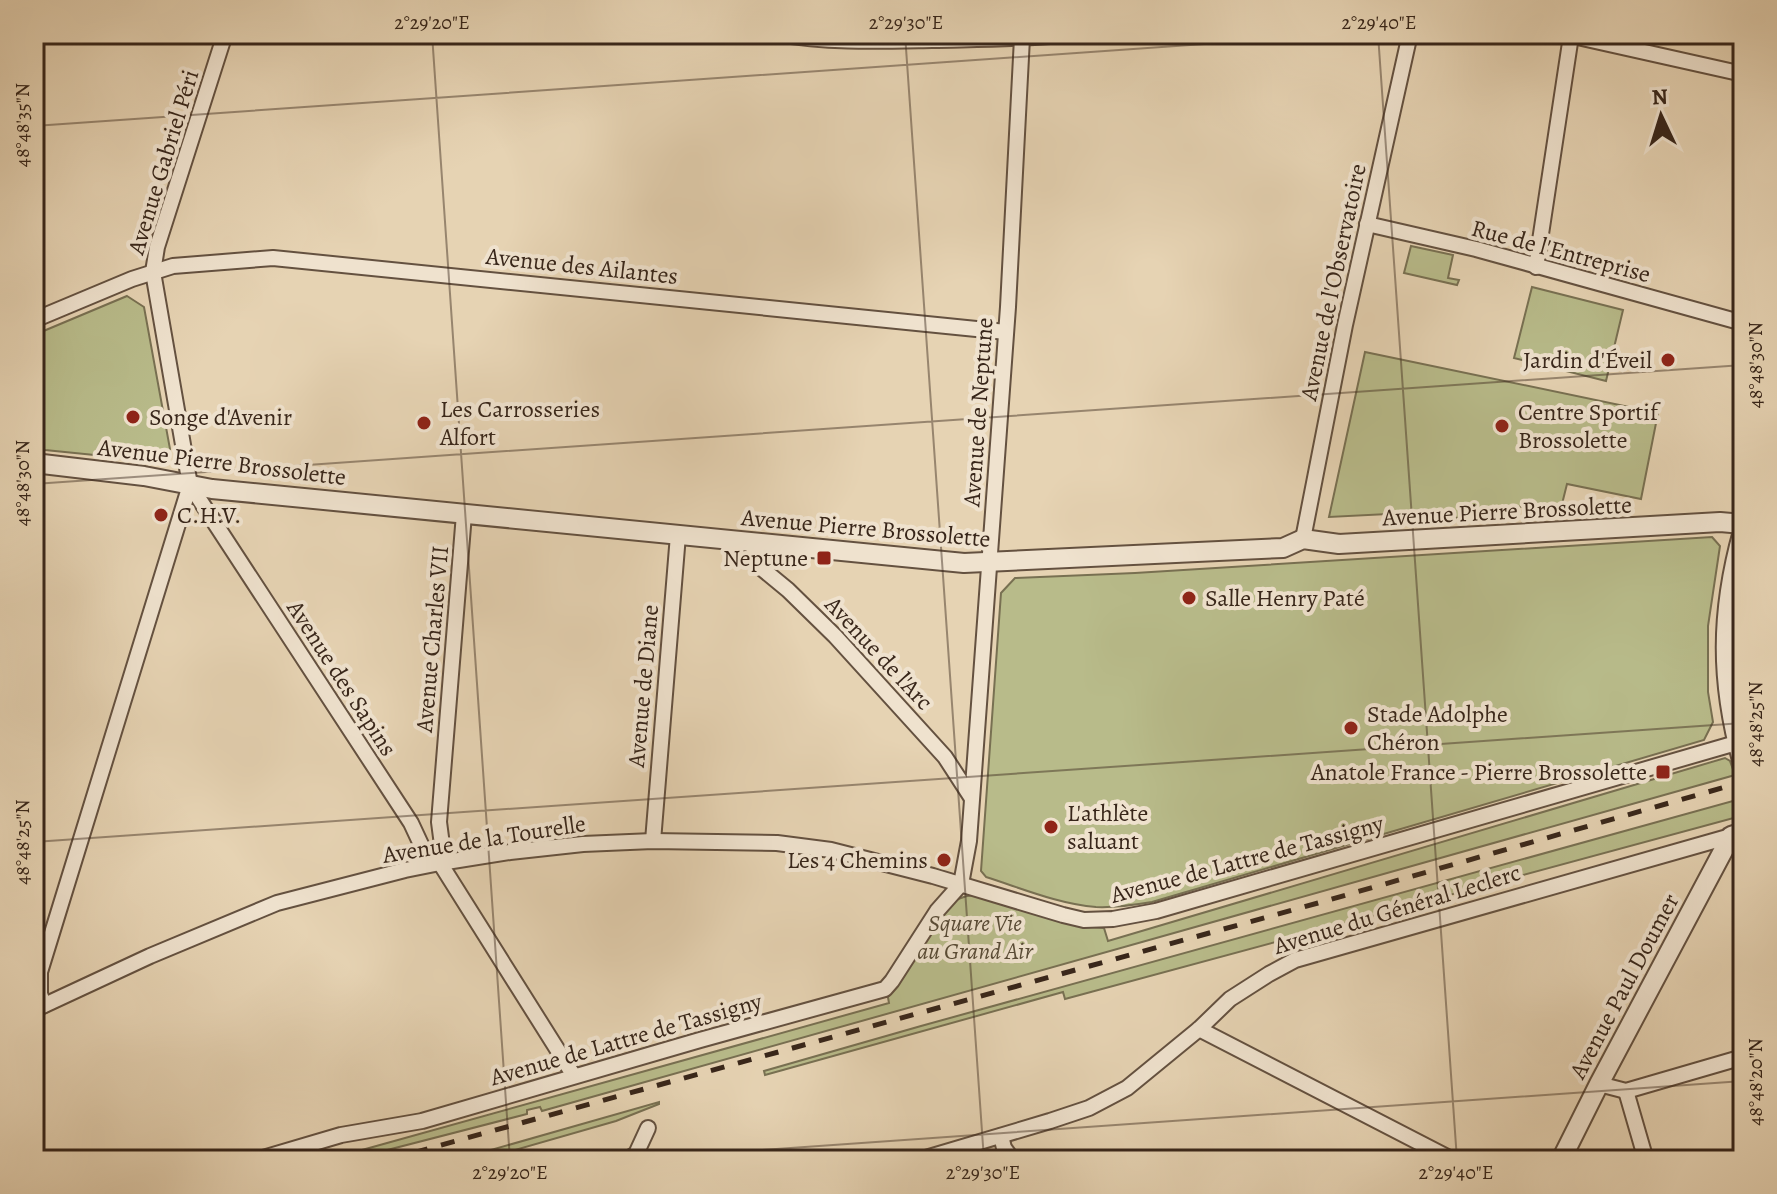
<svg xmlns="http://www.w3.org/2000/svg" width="1777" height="1194" font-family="Alegreya,serif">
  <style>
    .green { fill: #b8bb8a; stroke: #787052; stroke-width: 2 }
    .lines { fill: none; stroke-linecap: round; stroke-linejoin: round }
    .minor-casing { stroke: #645140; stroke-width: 18 }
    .tertiary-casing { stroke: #645140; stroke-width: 22 }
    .minor { stroke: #efe2ce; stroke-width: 14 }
    .tertiary { stroke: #efe2ce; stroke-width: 18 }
    .rail { stroke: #38261a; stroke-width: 5; stroke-dasharray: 14 14; stroke-linecap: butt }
    .ticks { fill: none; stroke: #38261a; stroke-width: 2; stroke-opacity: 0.45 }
    .poi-dot { fill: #8f2418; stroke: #efe2ce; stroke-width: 3 }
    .labels { text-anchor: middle; stroke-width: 8; stroke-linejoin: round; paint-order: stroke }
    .street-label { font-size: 24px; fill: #38261a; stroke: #efe2ce }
    .poi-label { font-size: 24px; fill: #38261a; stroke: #efe2ce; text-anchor: start }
    .park-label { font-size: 24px; font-style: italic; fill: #584b36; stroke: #efe2ce }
    .neatline { fill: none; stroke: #38261a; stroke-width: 3 }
    .ticks-label { font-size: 20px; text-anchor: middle; fill: #38261a }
  </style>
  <rect width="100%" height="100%" fill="#e6d3b3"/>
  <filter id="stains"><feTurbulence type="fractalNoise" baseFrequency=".0025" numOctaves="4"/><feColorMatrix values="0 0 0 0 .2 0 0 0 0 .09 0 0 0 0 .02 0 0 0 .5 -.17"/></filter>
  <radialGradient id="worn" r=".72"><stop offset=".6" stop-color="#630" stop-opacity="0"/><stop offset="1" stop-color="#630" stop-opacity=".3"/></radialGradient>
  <g class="green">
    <polygon points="1411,246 1453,255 1448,278 1459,280 1457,285 1404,273"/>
    <polygon points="1532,287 1623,310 1606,381 1514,358"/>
    <polygon points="127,296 144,307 170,449 166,457 154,461 45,450 34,446 34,335"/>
    <polygon points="1365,352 1658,413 1641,499 1567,484 1562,504 1466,510 1463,519 1428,512 1329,517"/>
    <path d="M1712 537 1720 546 1708 626V692L1713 722 1704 740 1152 902C1134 905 1115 908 1096 907 1058 904 1021 888 986 877L981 871 1001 593 1015 578 1135 573Z"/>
    <path d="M1725 758 1730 761 1735 775 542 1111 540 1107 527 1110V1114L364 1156 362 1150 889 1003 887 992 946 907C955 900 962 896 974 895L1080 926 1104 928 1108 941Z"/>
    <polygon points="1740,799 1741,816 1065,999 1063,992 765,1075 764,1071 921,1026"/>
    <polygon points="659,1102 659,1104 616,1121 480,1160 456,1160"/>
  </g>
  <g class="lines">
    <g class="minor-casing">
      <g id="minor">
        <polyline points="225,34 157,247 153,272 190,485 411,823 425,853 440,863 574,1076"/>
        <path d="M777 34C829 43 880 41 932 40 972 39 1011 39 1050 36"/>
        <polyline points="1564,34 1743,74"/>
        <polyline points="1367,224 1476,249 1743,323"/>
        <polyline points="1536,267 1571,36"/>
        <polyline points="34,320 132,279 173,266 273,258 1006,332"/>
        <polyline points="1303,539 1345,325 1410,34"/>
        <polyline points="753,543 754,556 760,567 788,590 835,636 945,757 971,797"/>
        <polyline points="653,841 678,535"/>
        <polyline points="440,863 442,845 439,822 464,514"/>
        <polyline points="44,1005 40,994 40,972 190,485"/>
        <polyline points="34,1010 150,956 277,903 405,870 440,863 510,852 583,844 653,841 777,843 831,850 933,876 1063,915 1084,920 1113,919 1156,911 1743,741"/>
        <polyline points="1199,1029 1453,1160"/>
        <polyline points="1599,1084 1626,1091 1743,1057"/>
        <polyline points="1626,1091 1646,1160"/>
        <polyline points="1001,1136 1004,1148 1013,1160"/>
        <polyline points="256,1160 341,1135 422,1121 700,1040 885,989 892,981 937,911 961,884 969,841 1008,307 1022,38"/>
        <polyline points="626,1160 636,1154 648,1128"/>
        <polyline points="919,1160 1050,1121 1089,1108 1127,1088 1199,1029 1230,999 1269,974 1295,960 1731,836"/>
      </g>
    </g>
    <g class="tertiary-casing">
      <g id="tertiary">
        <polyline points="34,463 144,476 212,489 964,563 1283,548 1303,539 1339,544 1720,522 1743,524"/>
        <path d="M1743 531C1720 613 1720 682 1743 764"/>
        <polyline points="1561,1160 1599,1084 1731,836 1743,832"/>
      </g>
    </g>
    <use href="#minor" class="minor"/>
    <use href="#tertiary" class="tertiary"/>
    <polyline class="rail" points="387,1160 1318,903 1743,782"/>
  </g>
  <path class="ticks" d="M432 34 510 1160M905 34 984 1160M1378 34 1457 1160M34 126 1347 34M34 484 1743 365M34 842 1743 723M34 1117 37 1160M618 1160 1743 1081"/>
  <g class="poi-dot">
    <circle cx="1668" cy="360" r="8"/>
    <circle cx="133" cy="417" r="8"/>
    <circle cx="424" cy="423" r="8"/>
    <circle cx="1502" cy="426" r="8"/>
    <circle cx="161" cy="515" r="8"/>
    <rect x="816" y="550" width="16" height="16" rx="4"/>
    <circle cx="1189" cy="598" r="8"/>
    <circle cx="1351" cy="728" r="8"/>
    <rect x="1655" y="764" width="16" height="16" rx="4"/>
    <circle cx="1051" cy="827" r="8"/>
    <circle cx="944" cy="860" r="8"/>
  </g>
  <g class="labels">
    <g class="street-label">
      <text transform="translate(163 162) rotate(-73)" y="8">Avenue Gabriel Péri</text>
      <text transform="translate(1561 251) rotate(15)" y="8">Rue de l'Entreprise</text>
      <text transform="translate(582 266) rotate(6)" y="8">Avenue des Ailantes</text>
      <text transform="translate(1333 282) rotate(-78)" y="8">Avenue de l'Observatoire</text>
      <text transform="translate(978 412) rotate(-86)" y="8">Avenue de Neptune</text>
      <text transform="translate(222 462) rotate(7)" y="8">Avenue Pierre Brossolette</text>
      <text transform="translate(1507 511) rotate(-3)" y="8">Avenue Pierre Brossolette</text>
      <text transform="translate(866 528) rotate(5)" y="8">Avenue Pierre Brossolette</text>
      <text transform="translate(432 639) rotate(-85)" y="8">Avenue Charles VII</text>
      <text transform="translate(879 653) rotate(47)" y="8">Avenue de l'Arc</text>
      <text transform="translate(342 678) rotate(57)" y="8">Avenue des Sapins</text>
      <text transform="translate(643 686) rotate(-85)" y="8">Avenue de Diane</text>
      <text transform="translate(484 839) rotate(-9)" y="8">Avenue de la Tourelle</text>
      <text transform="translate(1247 859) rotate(-15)" y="8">Avenue de Lattre de Tassigny</text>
      <text transform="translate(1397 909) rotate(-17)" y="8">Avenue du Général Leclerc</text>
      <text transform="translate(1624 986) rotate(-62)" y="8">Avenue Paul Doumer</text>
      <text transform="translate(626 1039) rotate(-16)" y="8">Avenue de Lattre de Tassigny</text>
    </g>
    <g class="poi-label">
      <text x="1652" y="368" text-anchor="end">Jardin d'Éveil</text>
      <text x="440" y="417">Les Carrosseries<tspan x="440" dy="28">Alfort</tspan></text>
      <text x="1518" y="420">Centre Sportif<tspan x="1518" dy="28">Brossolette</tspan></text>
      <text x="149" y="425">Songe d'Avenir</text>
      <text x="177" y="523">C.H.V.</text>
      <text x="808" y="566" text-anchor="end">Neptune</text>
      <text x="1205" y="606">Salle Henry Paté</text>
      <text x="1367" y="722">Stade Adolphe<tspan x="1367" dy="28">Chéron</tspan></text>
      <text x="1647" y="780" text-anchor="end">Anatole France - Pierre Brossolette</text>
      <text x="1067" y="821">L'athlète<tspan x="1067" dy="28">saluant</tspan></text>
      <text x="928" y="868" text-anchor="end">Les 4 Chemins</text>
    </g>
    <g class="park-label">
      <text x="975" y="931">Square Vie<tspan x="975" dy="28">au Grand Air</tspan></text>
    </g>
  </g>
  <rect width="1777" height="1194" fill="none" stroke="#e6d3b3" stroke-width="88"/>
  <g transform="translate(1661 116) rotate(356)" stroke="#efe2ce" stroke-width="6" paint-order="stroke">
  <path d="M0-6L14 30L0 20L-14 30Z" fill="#38261a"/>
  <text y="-12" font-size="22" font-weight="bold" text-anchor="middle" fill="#38261a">N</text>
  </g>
  <rect x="44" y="44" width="1689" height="1106" class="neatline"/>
  <g class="ticks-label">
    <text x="432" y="29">2°29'20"E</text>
    <text x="906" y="29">2°29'30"E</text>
    <text x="1379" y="29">2°29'40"E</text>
    <text transform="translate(22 125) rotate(-90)" y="7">48°48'35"N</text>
    <text transform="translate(1755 365) rotate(-90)" y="7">48°48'30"N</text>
    <text transform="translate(22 483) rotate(-90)" y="7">48°48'30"N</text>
    <text transform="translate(1755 724) rotate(-90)" y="7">48°48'25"N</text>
    <text transform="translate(22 842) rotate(-90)" y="7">48°48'25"N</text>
    <text transform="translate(1755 1082) rotate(-90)" y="7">48°48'20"N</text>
    <text x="510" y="1179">2°29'20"E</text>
    <text x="983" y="1179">2°29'30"E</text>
    <text x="1456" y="1179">2°29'40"E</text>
  </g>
  <rect width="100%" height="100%" filter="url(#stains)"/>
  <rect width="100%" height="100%" fill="url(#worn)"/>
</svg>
